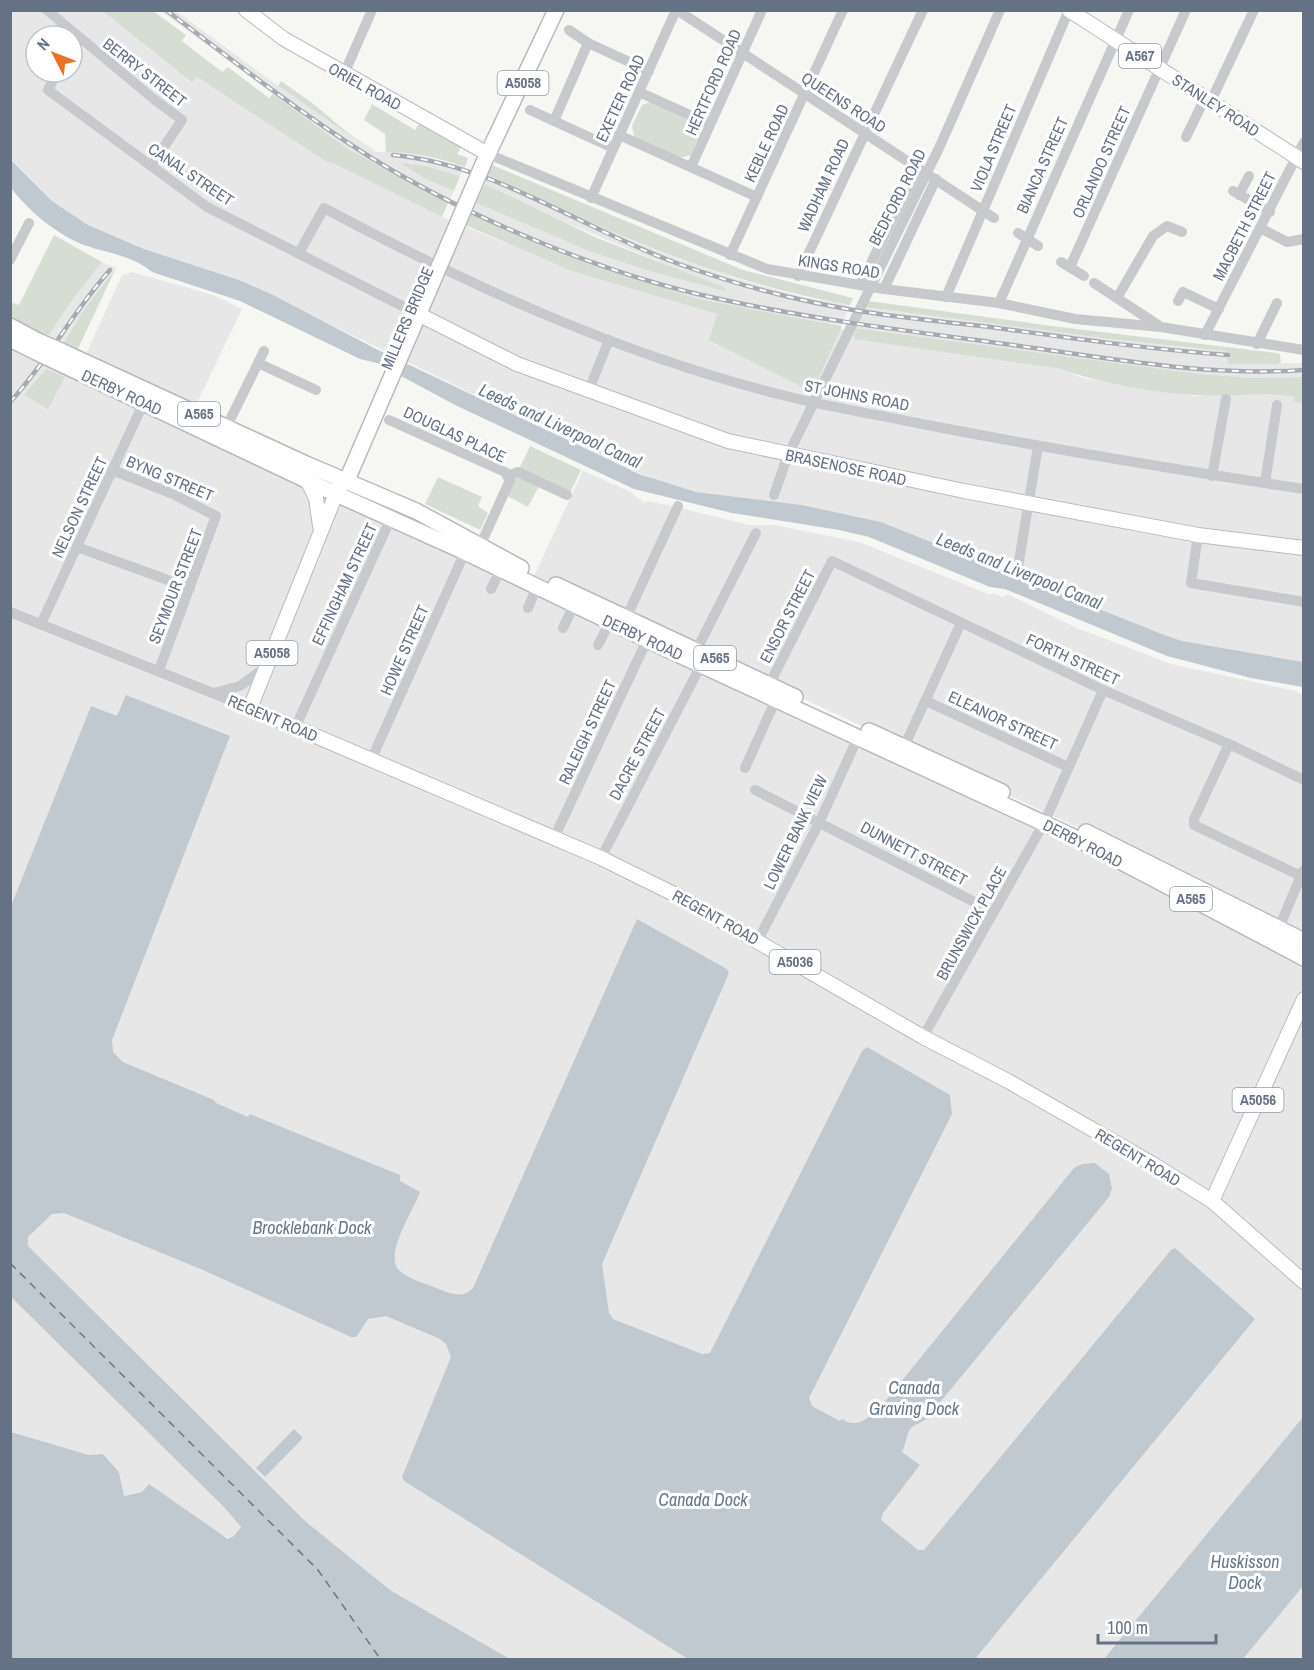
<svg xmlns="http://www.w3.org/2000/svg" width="1314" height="1670" font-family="'Archivo Narrow',sans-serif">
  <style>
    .built { fill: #e7e7e7; fill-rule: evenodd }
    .green { fill: #d6ded4 }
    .water { fill: #c1c9d0 }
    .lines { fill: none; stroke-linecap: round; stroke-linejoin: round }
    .ferry { stroke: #657989; stroke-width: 1.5; stroke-dasharray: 8 6; stroke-linecap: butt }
    .major-casing { stroke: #b7babf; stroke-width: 16 }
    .highway-casing { stroke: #b7b9bd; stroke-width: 18 }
    .minor { stroke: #c7c9cd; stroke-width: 10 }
    .major { stroke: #fff; stroke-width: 14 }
    .highway { stroke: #fff; stroke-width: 15 }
    .rail-casing { stroke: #a6aab1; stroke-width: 4.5 }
    .rail { stroke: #fff; stroke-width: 2; stroke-dasharray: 7; stroke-linecap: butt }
    .highway-bridge-casing { stroke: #b7b9bd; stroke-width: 18; stroke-linecap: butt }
    .minor-bridge { stroke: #c7c9cd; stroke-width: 10 }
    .highway-bridge { stroke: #fff; stroke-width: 15 }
    .labels { text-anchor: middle; stroke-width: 6; stroke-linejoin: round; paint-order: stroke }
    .shield { fill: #fff; stroke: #939caa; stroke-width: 1.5 }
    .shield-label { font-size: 15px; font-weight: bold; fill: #657185 }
    .street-label { font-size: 16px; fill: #657185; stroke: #fff }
    .water-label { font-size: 18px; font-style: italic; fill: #657989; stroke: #fff }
  </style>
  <rect width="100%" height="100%" fill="#f6f7f3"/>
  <g class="built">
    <path d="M10 11H105L327 162 333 163 442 217 572 270 718 314 811 392 841 329 856 333 854 338 1061 369 1083 378 1194 396 1279 394 1296 397 1294 402 1304 403 1303 662 1182 641 1162 634 881 522 802 505 696 492 659 481 617 464 239 280 144 249 88 225 52 201 11 159ZM36 36H72V72H36Z"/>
    <polygon points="161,11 176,11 278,86 377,152 405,152 465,167 460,176 426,166 402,164 424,178 454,191 448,203 348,149"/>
    <polygon points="487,175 625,238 674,257 737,279 803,297 850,305 841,326 694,298 609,270 530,240 470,214 476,203 589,251 649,271 726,290 546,214 485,184"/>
    <polygon points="102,262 116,268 85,308 63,344 48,336 73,299"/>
    <polygon points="132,272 213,295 242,309 196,405 86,354 122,275"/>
    <polygon points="864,307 1126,341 1227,351 1228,364 1303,363 1303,377 1252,378 1200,374 855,328"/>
    <polygon points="10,339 858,737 1303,958 1303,1659 510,1659 390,1590 304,1520 258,1475 239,1523 240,1530 230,1539 142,1492 124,1496 119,1472 103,1454 89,1455 11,1432"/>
    <polygon points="583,471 629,491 645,503 647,501 672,506 749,525 774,525 859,542 991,595 992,593 1003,597 1007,594 1077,628 1171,664 1296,691 1304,695 1303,941 1085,831 627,616 534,576"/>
  </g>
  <g class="green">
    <polygon points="103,11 153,11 186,35 182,41 222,72 228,67 269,98 273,94 348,149 448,203 442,217 333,163 327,162 197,77 192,82"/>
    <polygon points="281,81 311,102 354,138 278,86"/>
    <polygon points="653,101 696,121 700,134 691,155 679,158 635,139 632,126 642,105"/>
    <path d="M372 104 415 130 419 124 461 147 457 154 468 158 465 167C439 158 413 152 386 152L385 134 364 120Z"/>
    <polygon points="400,163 426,166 460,176 454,191 424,178"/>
    <path d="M492 165 743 270 853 298 850 305C722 283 604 231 487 175Z"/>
    <polygon points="485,184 597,238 726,288 725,291 649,271 589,251 476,203"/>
    <polygon points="470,214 530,240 694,298 841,326 841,329 812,392 709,340 717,314 572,271 465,225"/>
    <polygon points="54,235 102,262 73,299 48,336 11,319 10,302 19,305"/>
    <polygon points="116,268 77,351 63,344 85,308"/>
    <polygon points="869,301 1052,326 1276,353 1280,354 1281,362 1278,364 1228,364 1227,351 1126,341 864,307"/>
    <path d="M855 328 1200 374 1252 378 1303 377V403L1293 402 1295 397C1261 391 1227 398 1193 395 1156 393 1095 382 1061 369L854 339Z"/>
    <polygon points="46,369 65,377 48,409 24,395"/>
    <polygon points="530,446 581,470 570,493 519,469"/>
    <polygon points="518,473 540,484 528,507 507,496"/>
    <polygon points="438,477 482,497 478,506 488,513 480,530 425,504"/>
  </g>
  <g class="water">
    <path d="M10 159 52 201 88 225 144 249 239 280 273 295 378 350 639 474 696 492 802 505 881 522 1162 634 1182 641 1303 662V687L1251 678 1167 656 1005 589 990 587 869 537 839 530 732 513 634 489 455 405 377 363 360 359 240 301 152 272C131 254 103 253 79 243 54 232 28 210 11 188Z"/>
    <path d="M126 695 230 736 112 1040 113 1052 123 1062 214 1100 216 1103 248 1117 250 1114 400 1175V1181L420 1192C414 1210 381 1258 401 1272 411 1280 427 1284 439 1289 451 1294 462 1299 473 1288L637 919 727 969 729 973 602 1264 609 1313 613 1319 702 1354 710 1353 862 1051 867 1047 950 1095 952 1114 809 1398 812 1406 840 1421 842 1419C858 1429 866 1419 879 1409L1074 1168 1082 1164 1095 1163 1109 1174 1112 1188 1109 1197 928 1417C923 1423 916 1423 911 1428 906 1434 906 1445 902 1452L920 1465 883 1513 881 1520 918 1550H924L1171 1250 1175 1248 1255 1319 975 1659H688L404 1481 402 1477 451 1357 446 1344 440 1339 386 1316 368 1319 356 1337H351L203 1270 64 1213 52 1214 28 1237V1246L304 1520 390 1590 510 1659H11V1432L89 1455 103 1454 119 1472 124 1496 142 1492 149 1484 228 1539 234 1536 241 1527 225 1508 11 1297V906L91 706 117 716Z"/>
    <polygon points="1303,1417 1303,1586 1243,1659 1104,1659"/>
    <polygon points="294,1429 303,1438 265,1477 256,1468"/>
  </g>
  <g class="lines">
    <polyline class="ferry" points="10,1263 318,1570 381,1660"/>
    <g class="major-casing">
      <g id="major">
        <polyline points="246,10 284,39 488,154"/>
        <polyline points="1069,10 1304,162"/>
        <polyline points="410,310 517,364 728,441 964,491 1198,535 1304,548"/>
        <polyline points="307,480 316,498 320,526"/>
        <polyline points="336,494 250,708 601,858 682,898 923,1037 1008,1081 1151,1163 1212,1201 1304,1282"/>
        <polyline points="1212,1201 1304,999"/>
      </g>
    </g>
    <g class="highway-casing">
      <g id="highway">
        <polyline points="484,162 556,10"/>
        <polyline points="10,326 40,342"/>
        <polyline points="10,339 36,352"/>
        <polyline points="61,351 306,464 416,511 521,568"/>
        <polyline points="55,361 323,488 465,552 675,653 1080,840 1304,958"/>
        <polyline points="339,486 347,480 429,290"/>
        <polyline points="556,585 795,697"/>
        <polyline points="869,731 1002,792"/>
        <polyline points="1086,832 1304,941"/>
      </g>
    </g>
    <g class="minor">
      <polyline points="47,10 155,100 182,120 151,166"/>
      <polyline points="677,10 994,218"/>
      <polyline points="569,30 588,43"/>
      <polyline points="57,72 48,90 207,207 410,310"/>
      <polyline points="344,74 372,10"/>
      <polyline points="639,92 710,124"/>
      <polyline points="1211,101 1254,10"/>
      <polyline points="530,110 554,121"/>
      <polyline points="619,135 757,197"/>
      <polyline points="1186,137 1205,98"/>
      <polyline points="613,148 554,121 588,43 649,71"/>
      <polyline points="488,154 767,269 860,285 918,168"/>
      <polyline points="691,167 762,10"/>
      <polyline points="936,179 884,289 999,303 1075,319 1161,327 1304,350"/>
      <polyline points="1233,191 1270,212"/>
      <polyline points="1239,195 1249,176"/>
      <polyline points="591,198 676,10"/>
      <polyline points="1260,228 1287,242 1304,239"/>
      <polyline points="1018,233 1038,246"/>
      <path d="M299 253 324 208C470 286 624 356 786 396 833 408 880 415 927 425 1052 449 1178 470 1304 489"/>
      <polyline points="730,255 843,10"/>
      <polyline points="10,260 29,223"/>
      <polyline points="1061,262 1084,276"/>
      <polyline points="1070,267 1186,10"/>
      <polyline points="798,276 923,10"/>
      <polyline points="1094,283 1158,325"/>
      <polyline points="946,297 1069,10"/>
      <polyline points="1117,298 1153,236 1167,226 1182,232"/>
      <polyline points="1178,301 1183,292 1219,309"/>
      <polyline points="999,303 1129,10"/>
      <polyline points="1205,335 1304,142"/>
      <polyline points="1257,344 1277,303"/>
      <polyline points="258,363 316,390"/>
      <polyline points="588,392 609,340"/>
      <polyline points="389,420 505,472 510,480 480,546"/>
      <polyline points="227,426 264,351"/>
      <polyline points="112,470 173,494 216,516 159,670"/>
      <polyline points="507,476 518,472 567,495"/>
      <polyline points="1212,476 1226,399"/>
      <polyline points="1265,483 1277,405"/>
      <polyline points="774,495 788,455 940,146 1000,10"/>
      <polyline points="1198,535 1191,583 1304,602"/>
      <polyline points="77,547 190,588"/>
      <polyline points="1018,567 1038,446"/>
      <polyline points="491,589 501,569"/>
      <polyline points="528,608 537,586"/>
      <polyline points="10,612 250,708"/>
      <polyline points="627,616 678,506"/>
      <polyline points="41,624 144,402"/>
      <polyline points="563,628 574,605"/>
      <polyline points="598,645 610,622"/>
      <polyline points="697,649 756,533"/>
      <polyline points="769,685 832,561 1103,690 1229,744 1304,780"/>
      <polyline points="214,693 240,686 266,667"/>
      <polyline points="926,701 1068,767"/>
      <polyline points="295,728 391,518"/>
      <polyline points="1229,744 1194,819 1194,825 1301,876"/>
      <polyline points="904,747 961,623"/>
      <polyline points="371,760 465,552"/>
      <polyline points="745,768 776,699"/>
      <polyline points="755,790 994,912"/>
      <polyline points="1048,814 1103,690"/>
      <polyline points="554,838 647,640"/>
      <polyline points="601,858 701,665"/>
      <polyline points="1278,930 1303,871"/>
      <polyline points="758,940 820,821 858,737"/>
      <polyline points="923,1037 1044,823"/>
    </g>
    <use href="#major" class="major"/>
    <use href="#highway" class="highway"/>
    <g class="rail-casing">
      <g id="rail">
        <path d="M166 10C233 61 299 112 370 157 467 217 603 274 715 298 810 319 908 331 1005 344 1104 357 1204 377 1304 370"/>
        <path d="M393 155C494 164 584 230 679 264 737 285 798 301 859 311 902 318 946 322 990 327 1069 338 1148 349 1228 355"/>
        <path d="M10 402C48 361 73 311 110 270"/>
      </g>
    </g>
    <use href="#rail" class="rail"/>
    <g class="highway-bridge-casing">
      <g id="highway-bridge">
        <polyline points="429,290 484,162"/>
        <polyline points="40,342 61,351"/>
        <polyline points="36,352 55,361"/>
      </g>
    </g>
    <polyline class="minor-bridge" points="860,285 884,289"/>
    <use href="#highway-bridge" class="highway-bridge"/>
  </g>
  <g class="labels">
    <g class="shield">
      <rect x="1119" y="44" width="42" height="24" rx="4.5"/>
      <rect x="497.5" y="71" width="51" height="24" rx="4.5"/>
      <rect x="178" y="402" width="42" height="24" rx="4.5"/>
      <rect x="246.5" y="641" width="51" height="24" rx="4.5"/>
      <rect x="694" y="646" width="42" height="24" rx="4.5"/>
      <rect x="1170" y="887" width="42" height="24" rx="4.5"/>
      <rect x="769.5" y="950" width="51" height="24" rx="4.5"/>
      <rect x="1232.5" y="1088" width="51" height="24" rx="4.5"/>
    </g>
    <g class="shield-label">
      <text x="1140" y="61">A567</text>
      <text x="523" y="88">A5058</text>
      <text x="199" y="419">A565</text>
      <text x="272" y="658">A5058</text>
      <text x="715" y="663">A565</text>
      <text x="1191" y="904">A565</text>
      <text x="795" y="967">A5036</text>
      <text x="1258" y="1105">A5056</text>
    </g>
    <g class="street-label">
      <text transform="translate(145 72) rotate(38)" y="6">BERRY STREET</text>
      <text transform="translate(713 82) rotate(-66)" y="6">HERTFORD ROAD</text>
      <text transform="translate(365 86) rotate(29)" y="6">ORIEL ROAD</text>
      <text transform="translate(620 98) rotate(-65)" y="6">EXETER ROAD</text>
      <text transform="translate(844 102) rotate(33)" y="6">QUEENS ROAD</text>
      <text transform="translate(1216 105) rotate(33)" y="6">STANLEY ROAD</text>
      <text transform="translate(766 143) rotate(-65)" y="6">KEBLE ROAD</text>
      <text transform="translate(993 148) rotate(-67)" y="6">VIOLA STREET</text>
      <text transform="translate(1101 162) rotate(-66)" y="6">ORLANDO STREET</text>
      <text transform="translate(1042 165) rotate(-66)" y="6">BIANCA STREET</text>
      <text transform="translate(191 174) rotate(34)" y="6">CANAL STREET</text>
      <text transform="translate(823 185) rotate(-65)" y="6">WADHAM ROAD</text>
      <text transform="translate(897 197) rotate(-63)" y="6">BEDFORD ROAD</text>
      <text transform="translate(1244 226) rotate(-63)" y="6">MACBETH STREET</text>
      <text transform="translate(839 266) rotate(9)" y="6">KINGS ROAD</text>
      <text transform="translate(407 318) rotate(-67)" y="6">MILLERS BRIDGE</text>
      <text transform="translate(122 392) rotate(25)" y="6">DERBY ROAD</text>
      <text transform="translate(857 395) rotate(11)" y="6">ST JOHNS ROAD</text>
      <text transform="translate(455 434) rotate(25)" y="6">DOUGLAS PLACE</text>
      <text transform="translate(846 467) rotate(12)" y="6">BRASENOSE ROAD</text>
      <text transform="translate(170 478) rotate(23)" y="6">BYNG STREET</text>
      <text transform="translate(79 507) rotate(-65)" y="6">NELSON STREET</text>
      <text transform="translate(344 584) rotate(-65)" y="6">EFFINGHAM STREET</text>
      <text transform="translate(175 586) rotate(-69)" y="6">SEYMOUR STREET</text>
      <text transform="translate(787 616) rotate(-63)" y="6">ENSOR STREET</text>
      <text transform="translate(643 637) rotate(25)" y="6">DERBY ROAD</text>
      <text transform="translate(404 650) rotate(-66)" y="6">HOWE STREET</text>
      <text transform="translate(1073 659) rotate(25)" y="6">FORTH STREET</text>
      <text transform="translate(273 718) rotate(23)" y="6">REGENT ROAD</text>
      <text transform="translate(1003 720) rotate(25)" y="6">ELEANOR STREET</text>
      <text transform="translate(587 732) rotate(-65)" y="6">RALEIGH STREET</text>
      <text transform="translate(637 754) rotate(-62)" y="6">DACRE STREET</text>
      <text transform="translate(795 832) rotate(-64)" y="6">LOWER BANK VIEW</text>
      <text transform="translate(1083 843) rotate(27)" y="6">DERBY ROAD</text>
      <text transform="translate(914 853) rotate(28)" y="6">DUNNETT STREET</text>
      <text transform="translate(716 917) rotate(29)" y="6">REGENT ROAD</text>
      <text transform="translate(971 923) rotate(-61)" y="6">BRUNSWICK PLACE</text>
      <text transform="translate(1138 1157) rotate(31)" y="6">REGENT ROAD</text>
    </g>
    <g class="water-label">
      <text transform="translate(560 426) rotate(25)" y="6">Leeds and Liverpool Canal</text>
      <text transform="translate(1019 571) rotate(22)" y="6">Leeds and Liverpool Canal</text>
      <text x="312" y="1234">Brocklebank Dock</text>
      <text x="914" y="1394">Canada<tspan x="914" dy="21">Graving Dock</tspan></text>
      <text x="703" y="1506">Canada Dock</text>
      <text x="1245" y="1568">Huskisson<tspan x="1245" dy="21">Dock</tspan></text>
    </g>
  </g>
  <rect width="1314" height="1670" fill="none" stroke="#657185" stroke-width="24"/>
  <g transform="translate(54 54) rotate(312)"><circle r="28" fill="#ffffff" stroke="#c1c6ce" stroke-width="1.5"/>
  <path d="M0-4.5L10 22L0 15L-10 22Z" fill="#e87322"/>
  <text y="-9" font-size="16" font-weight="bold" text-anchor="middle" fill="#657185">N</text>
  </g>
  <path d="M1098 1634v9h118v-9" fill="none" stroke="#657185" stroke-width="3"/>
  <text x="1107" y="1634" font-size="18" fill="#657185" stroke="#ffffff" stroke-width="4.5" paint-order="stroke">100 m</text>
</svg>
